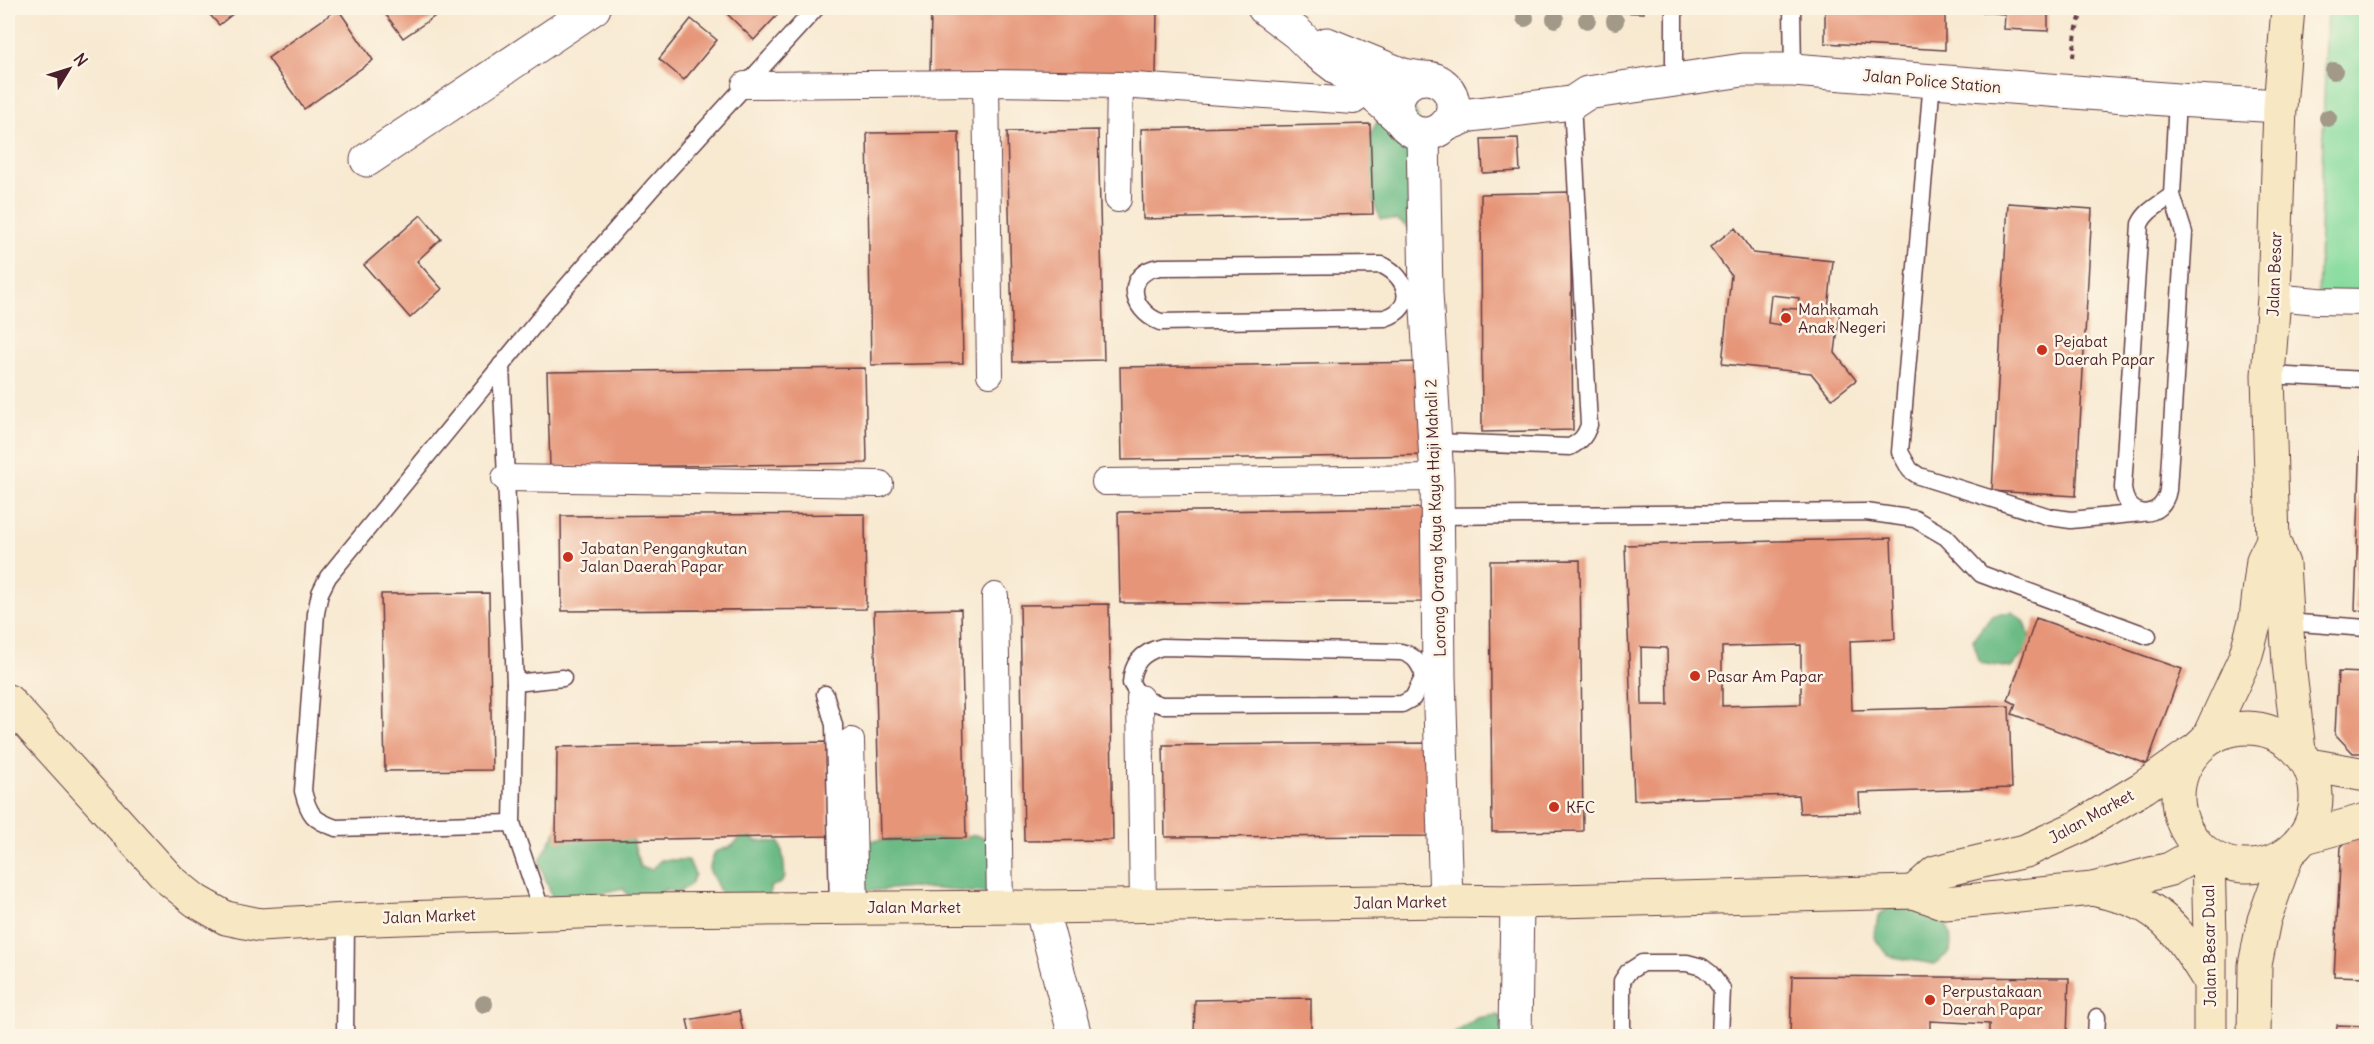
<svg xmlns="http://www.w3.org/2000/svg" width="2374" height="1044" font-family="Delius,sans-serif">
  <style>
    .green { fill: #86db9e; stroke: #687d64; stroke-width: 1.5 }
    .forest { fill: #6cbb85; stroke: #5b6d58; stroke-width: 1.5 }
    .building { fill: #e69578; fill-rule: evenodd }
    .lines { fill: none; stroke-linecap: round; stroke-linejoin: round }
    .service-casing { stroke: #643d44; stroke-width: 19 }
    .pedestrian-casing { stroke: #643d44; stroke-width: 28 }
    .minor-casing { stroke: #643d44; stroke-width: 35 }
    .tertiary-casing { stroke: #643d44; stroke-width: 35 }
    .secondary-casing { stroke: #643d44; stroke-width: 35 }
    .path { stroke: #643d44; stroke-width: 4; stroke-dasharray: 4.5 4.5; stroke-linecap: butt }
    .service { stroke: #fff; stroke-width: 16 }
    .pedestrian { stroke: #fff; stroke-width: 26 }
    .minor { stroke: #fff; stroke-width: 33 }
    .tertiary { stroke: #fff; stroke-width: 33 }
    .secondary { stroke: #f7e8c3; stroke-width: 33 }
    .tree { fill: #a29989 }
    .poi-dot { fill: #c8321e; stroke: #fcf5e5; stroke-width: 2 }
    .labels { text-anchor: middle; stroke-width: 5; stroke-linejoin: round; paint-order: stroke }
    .street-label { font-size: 16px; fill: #4a1f2b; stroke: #fcf5e5 }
    .poi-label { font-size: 16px; fill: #4a1f2b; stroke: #fcf5e5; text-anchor: start }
  </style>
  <rect width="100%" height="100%" fill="#fcf5e5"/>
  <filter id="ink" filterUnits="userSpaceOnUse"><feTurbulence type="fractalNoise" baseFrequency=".0167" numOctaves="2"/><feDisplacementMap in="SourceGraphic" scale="12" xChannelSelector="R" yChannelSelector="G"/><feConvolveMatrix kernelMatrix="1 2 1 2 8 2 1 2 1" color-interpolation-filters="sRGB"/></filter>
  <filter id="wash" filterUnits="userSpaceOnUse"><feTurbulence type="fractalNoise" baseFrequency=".008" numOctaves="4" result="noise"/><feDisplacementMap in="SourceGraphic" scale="24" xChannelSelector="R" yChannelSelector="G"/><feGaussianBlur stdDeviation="1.35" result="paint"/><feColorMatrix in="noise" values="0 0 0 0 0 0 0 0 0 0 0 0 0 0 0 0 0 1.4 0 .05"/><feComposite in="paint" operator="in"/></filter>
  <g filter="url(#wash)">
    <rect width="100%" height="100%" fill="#f8e9d1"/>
    <polygon class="green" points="2327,8 2366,8 2366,304 2318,301"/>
    <g class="forest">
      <path d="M1404 101 1415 110 1423 135 1410 228 1397 220 1381 219C1367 194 1359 146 1378 121 1384 113 1396 107 1404 101Z"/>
      <polygon points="2012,612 2025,622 2032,644 2011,668 1980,663 1973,640 1991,616"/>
      <polygon points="556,831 631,833 640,867 652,869 661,860 688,860 695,874 691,884 678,893 664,889 660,899 629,897 623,888 597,894 587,902 553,899 539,862"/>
      <path d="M745 834 756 841 779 842C785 856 783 863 785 877L781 883 770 887V897H723L709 869 715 852 732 846Z"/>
      <polygon points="975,835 988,839 996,888 985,893 911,887 871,891 844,890 854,841 954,838"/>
      <path d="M1927 907C1945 921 1954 929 1950 952L1934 964 1888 956 1874 937 1878 917 1888 908Z"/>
      <polygon points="1496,1015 1518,1024 1526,1036 1451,1036 1477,1018"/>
    </g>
    <g id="blocks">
      <g class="building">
        <polygon points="204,8 240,8 219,25"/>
        <polygon points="381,8 447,8 403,38"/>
        <polygon points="721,8 784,8 754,40"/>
        <polygon points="931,8 1157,8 1156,78 930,75"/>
        <polygon points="1501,8 1644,8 1644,13 1501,9"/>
        <polygon points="1825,8 1945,8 1945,50 1825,43"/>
        <polygon points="1983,8 2058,8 2057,12 2048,12 2048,31 2004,29 2005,14 1983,12"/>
        <polygon points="338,9 373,60 304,109 268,58"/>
        <polygon points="691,19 717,40 684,80 659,59"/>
        <polygon points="1370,124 1373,214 1143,219 1141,129"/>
        <polygon points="1098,130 1104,360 1013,362 1007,132"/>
        <polygon points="959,132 963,363 871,365 867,133"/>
        <polygon points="1518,138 1520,171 1483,173 1481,139"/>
        <polygon points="1570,192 1573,430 1482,432 1481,194"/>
        <polygon points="2008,203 2092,209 2076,496 1992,491"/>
        <polygon points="421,215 441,239 417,261 442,289 410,318 364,265"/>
        <path d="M1735 228 1753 253 1833 261 1828 310 1840 311 1835 353 1856 380 1832 399 1811 373 1722 364 1731 275 1710 247ZM1771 295 1799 298 1798 309 1782 308 1780 325 1768 323Z"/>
        <polygon points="1427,362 1429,455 1122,460 1120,367"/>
        <polygon points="865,368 867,463 550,468 547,372"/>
        <polygon points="2362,406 2366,406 2366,611 2355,610"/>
        <polygon points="1433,508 1436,602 1120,603 1118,512"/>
        <polygon points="865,514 866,609 562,611 561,516"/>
        <path d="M1891 538 1895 639 1850 641 1852 710 2009 706 2012 788 1859 793 1860 812 1800 813 1798 795 1634 800 1625 545ZM1801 645V704L1722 706V647ZM1641 647 1667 648 1668 705H1642Z"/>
        <polygon points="1580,560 1583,831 1492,832 1490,561"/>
        <polygon points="489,593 492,770 385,771 381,594"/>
        <polygon points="1109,604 1113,840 1024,841 1020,605"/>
        <polygon points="961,609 966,838 880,839 874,611"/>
        <polygon points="2036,618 2182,669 2147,764 2012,714 2016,704 2008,700"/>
        <polygon points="2338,672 2366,673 2366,753 2353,753 2335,734"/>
        <polygon points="827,742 829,836 556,841 557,747"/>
        <polygon points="1435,743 1435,836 1165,837 1163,745"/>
        <polygon points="2358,829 2366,829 2366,977 2334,976 2341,847"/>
        <polygon points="1792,976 2069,978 2067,1036 1989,1036 1989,1024 1930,1021 1930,1036 1790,1036"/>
        <polygon points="1311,998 1311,1036 1194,1036 1195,1000"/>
        <polygon points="739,1011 744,1036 679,1036 690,1033 687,1020"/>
        <polygon points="2337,1025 2366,1026 2366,1036 2336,1036"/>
      </g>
    </g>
  </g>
  <g filter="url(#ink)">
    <use href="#blocks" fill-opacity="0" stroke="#643d44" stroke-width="1.5"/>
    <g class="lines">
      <g class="service-casing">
        <g id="service">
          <polyline points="1674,8 1674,80"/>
          <polyline points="1792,8 1793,70"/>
          <polyline points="1932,81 1900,452 1910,470 1919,476 2050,517 2071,520 2142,513"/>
          <path d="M2172 195C2161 204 2146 210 2140 224L2123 488C2126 521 2163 520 2168 490L2184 233 2172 195 2177 100"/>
          <path d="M1382 265C1408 277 1417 308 1385 318L1160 322C1129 310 1124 272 1160 267Z"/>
          <polyline points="501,365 515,683 512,823 542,912"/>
          <polyline points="2268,375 2366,380"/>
          <path d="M1436 442 1570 447C1581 441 1585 437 1589 425L1572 103"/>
          <polyline points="1437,516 1866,512 1915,519 1946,537 1981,574 2148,636"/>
          <polyline points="2286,622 2366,628"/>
          <path d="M1162 647 1401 652C1414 655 1419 662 1424 676L1413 698 1402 704 1162 705 1140 698 1131 683C1132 663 1143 652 1162 647Z"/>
          <polyline points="515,683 563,678"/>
          <polyline points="825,694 834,725 838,908"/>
          <path d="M512 823 336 828C313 820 309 815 303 791L316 613 320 593 328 577 549 307 653 187 816 8"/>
          <polyline points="345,1036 346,920"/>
          <polyline points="1622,1036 1622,981 1628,972 1642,963 1687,963 1702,967 1710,973 1722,989 1720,1036"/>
          <polyline points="2096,1036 2097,1017"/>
        </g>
      </g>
      <g class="pedestrian-casing">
        <g id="pedestrian">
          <polyline points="986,83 990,374"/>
          <polyline points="745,85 986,83 1120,85 1354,101"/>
          <polyline points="1118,199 1120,85"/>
          <polyline points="2274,297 2318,301 2366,302"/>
          <polyline points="505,478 880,484"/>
          <polyline points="1105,482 1437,478"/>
          <polyline points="995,596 1000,907"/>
          <polyline points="1140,698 1143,906"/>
          <polyline points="851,741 855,908"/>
        </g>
      </g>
      <g class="minor-casing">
        <g id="minor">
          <polyline points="1423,135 1426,293 1437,478 1439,676 1446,901"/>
          <polyline points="367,160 594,8"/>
          <polyline points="1041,907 1075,1036"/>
          <polyline points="1515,1036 1517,902"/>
        </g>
      </g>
      <g class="tertiary-casing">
        <g id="tertiary">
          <polyline points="1264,8 1297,33 1314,50 1378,99 1400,119"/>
          <polyline points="1327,44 1403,75 1422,78"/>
          <circle cx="1425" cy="106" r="28"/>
          <polyline points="1448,124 1470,115 1572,103 1587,93 1743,70 1793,70 2177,100 2280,106"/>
        </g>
      </g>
      <g class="secondary-casing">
        <g id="secondary">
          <polyline points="2288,8 2280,106 2274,297 2268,375 2273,540 2283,564 2289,664 2299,751"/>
          <polyline points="8,701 170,880 196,901 226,918 260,925 346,920 635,910 1041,907 1446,901 1517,902 1914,892 1945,903 2093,889 2170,869 2202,851"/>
          <circle cx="2247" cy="797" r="69"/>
          <polyline points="2208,738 2245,658 2256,618 2263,560 2273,540"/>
          <polyline points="2309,765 2366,775"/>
          <polyline points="2305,837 2366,820"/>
          <polyline points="2208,855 2210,938 2210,1036"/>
          <path d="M2093 889C2106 893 2121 895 2134 901 2172 916 2189 949 2210 982"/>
          <polyline points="1914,892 1936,872 2025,851 2078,827 2144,787 2193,752"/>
          <polyline points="2254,1036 2255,965 2264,920 2287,855"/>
        </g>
      </g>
      <polyline class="path" points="2073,57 2076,31 2083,8"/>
      <use href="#service" class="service"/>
      <use href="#pedestrian" class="pedestrian"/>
      <use href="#minor" class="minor"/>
      <use href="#tertiary" class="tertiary"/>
      <use href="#secondary" class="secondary"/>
    </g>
    <g class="tree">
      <circle cx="1525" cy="18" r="9"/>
      <circle cx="1555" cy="19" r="9"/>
      <circle cx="1587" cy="20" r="9"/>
      <circle cx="1615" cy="21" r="9"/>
      <circle cx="2334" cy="71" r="9"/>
      <circle cx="2328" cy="118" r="9"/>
      <circle cx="484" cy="1004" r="9"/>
    </g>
  </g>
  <g class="poi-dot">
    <circle cx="1786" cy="318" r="6"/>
    <circle cx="2042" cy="350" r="6"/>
    <circle cx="568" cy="557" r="6"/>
    <circle cx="1695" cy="676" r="6"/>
    <circle cx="1554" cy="807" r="6"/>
    <circle cx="1930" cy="1000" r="6"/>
  </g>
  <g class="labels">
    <g class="street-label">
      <text transform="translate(1932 81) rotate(5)" y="6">Jalan Police Station</text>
      <text transform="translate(2274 274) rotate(-88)" y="6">Jalan Besar</text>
      <text transform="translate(1435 518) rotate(-92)" y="6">Lorong Orang Kaya Kaya Haji Mahali 2</text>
      <text transform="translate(2091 816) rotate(-29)" y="6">Jalan Market</text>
      <text transform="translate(1400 902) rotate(-1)" y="6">Jalan Market</text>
      <text x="914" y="913">Jalan Market</text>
      <text transform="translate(429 916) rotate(-2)" y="6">Jalan Market</text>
      <text transform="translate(2209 946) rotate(-91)" y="6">Jalan Besar Dual</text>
    </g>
    <g class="poi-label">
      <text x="1798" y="315">Mahkamah<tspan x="1798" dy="18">Anak Negeri</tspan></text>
      <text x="2054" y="347">Pejabat<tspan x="2054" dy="18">Daerah Papar</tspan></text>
      <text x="580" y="554">Jabatan Pengangkutan<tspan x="580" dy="18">Jalan Daerah Papar</tspan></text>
      <text x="1707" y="682">Pasar Am Papar</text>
      <text x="1566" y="813">KFC</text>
      <text x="1942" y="997">Perpustakaan<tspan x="1942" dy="18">Daerah Papar</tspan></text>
    </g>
  </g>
  <rect width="2374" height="1044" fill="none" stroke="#fcf5e5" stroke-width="30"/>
  <g transform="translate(69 69) rotate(52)" stroke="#fcf5e5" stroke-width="4.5" paint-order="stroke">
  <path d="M0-4.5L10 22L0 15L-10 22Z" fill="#4a1f2b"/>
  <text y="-9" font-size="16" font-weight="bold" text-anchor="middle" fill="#4a1f2b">N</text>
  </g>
</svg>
